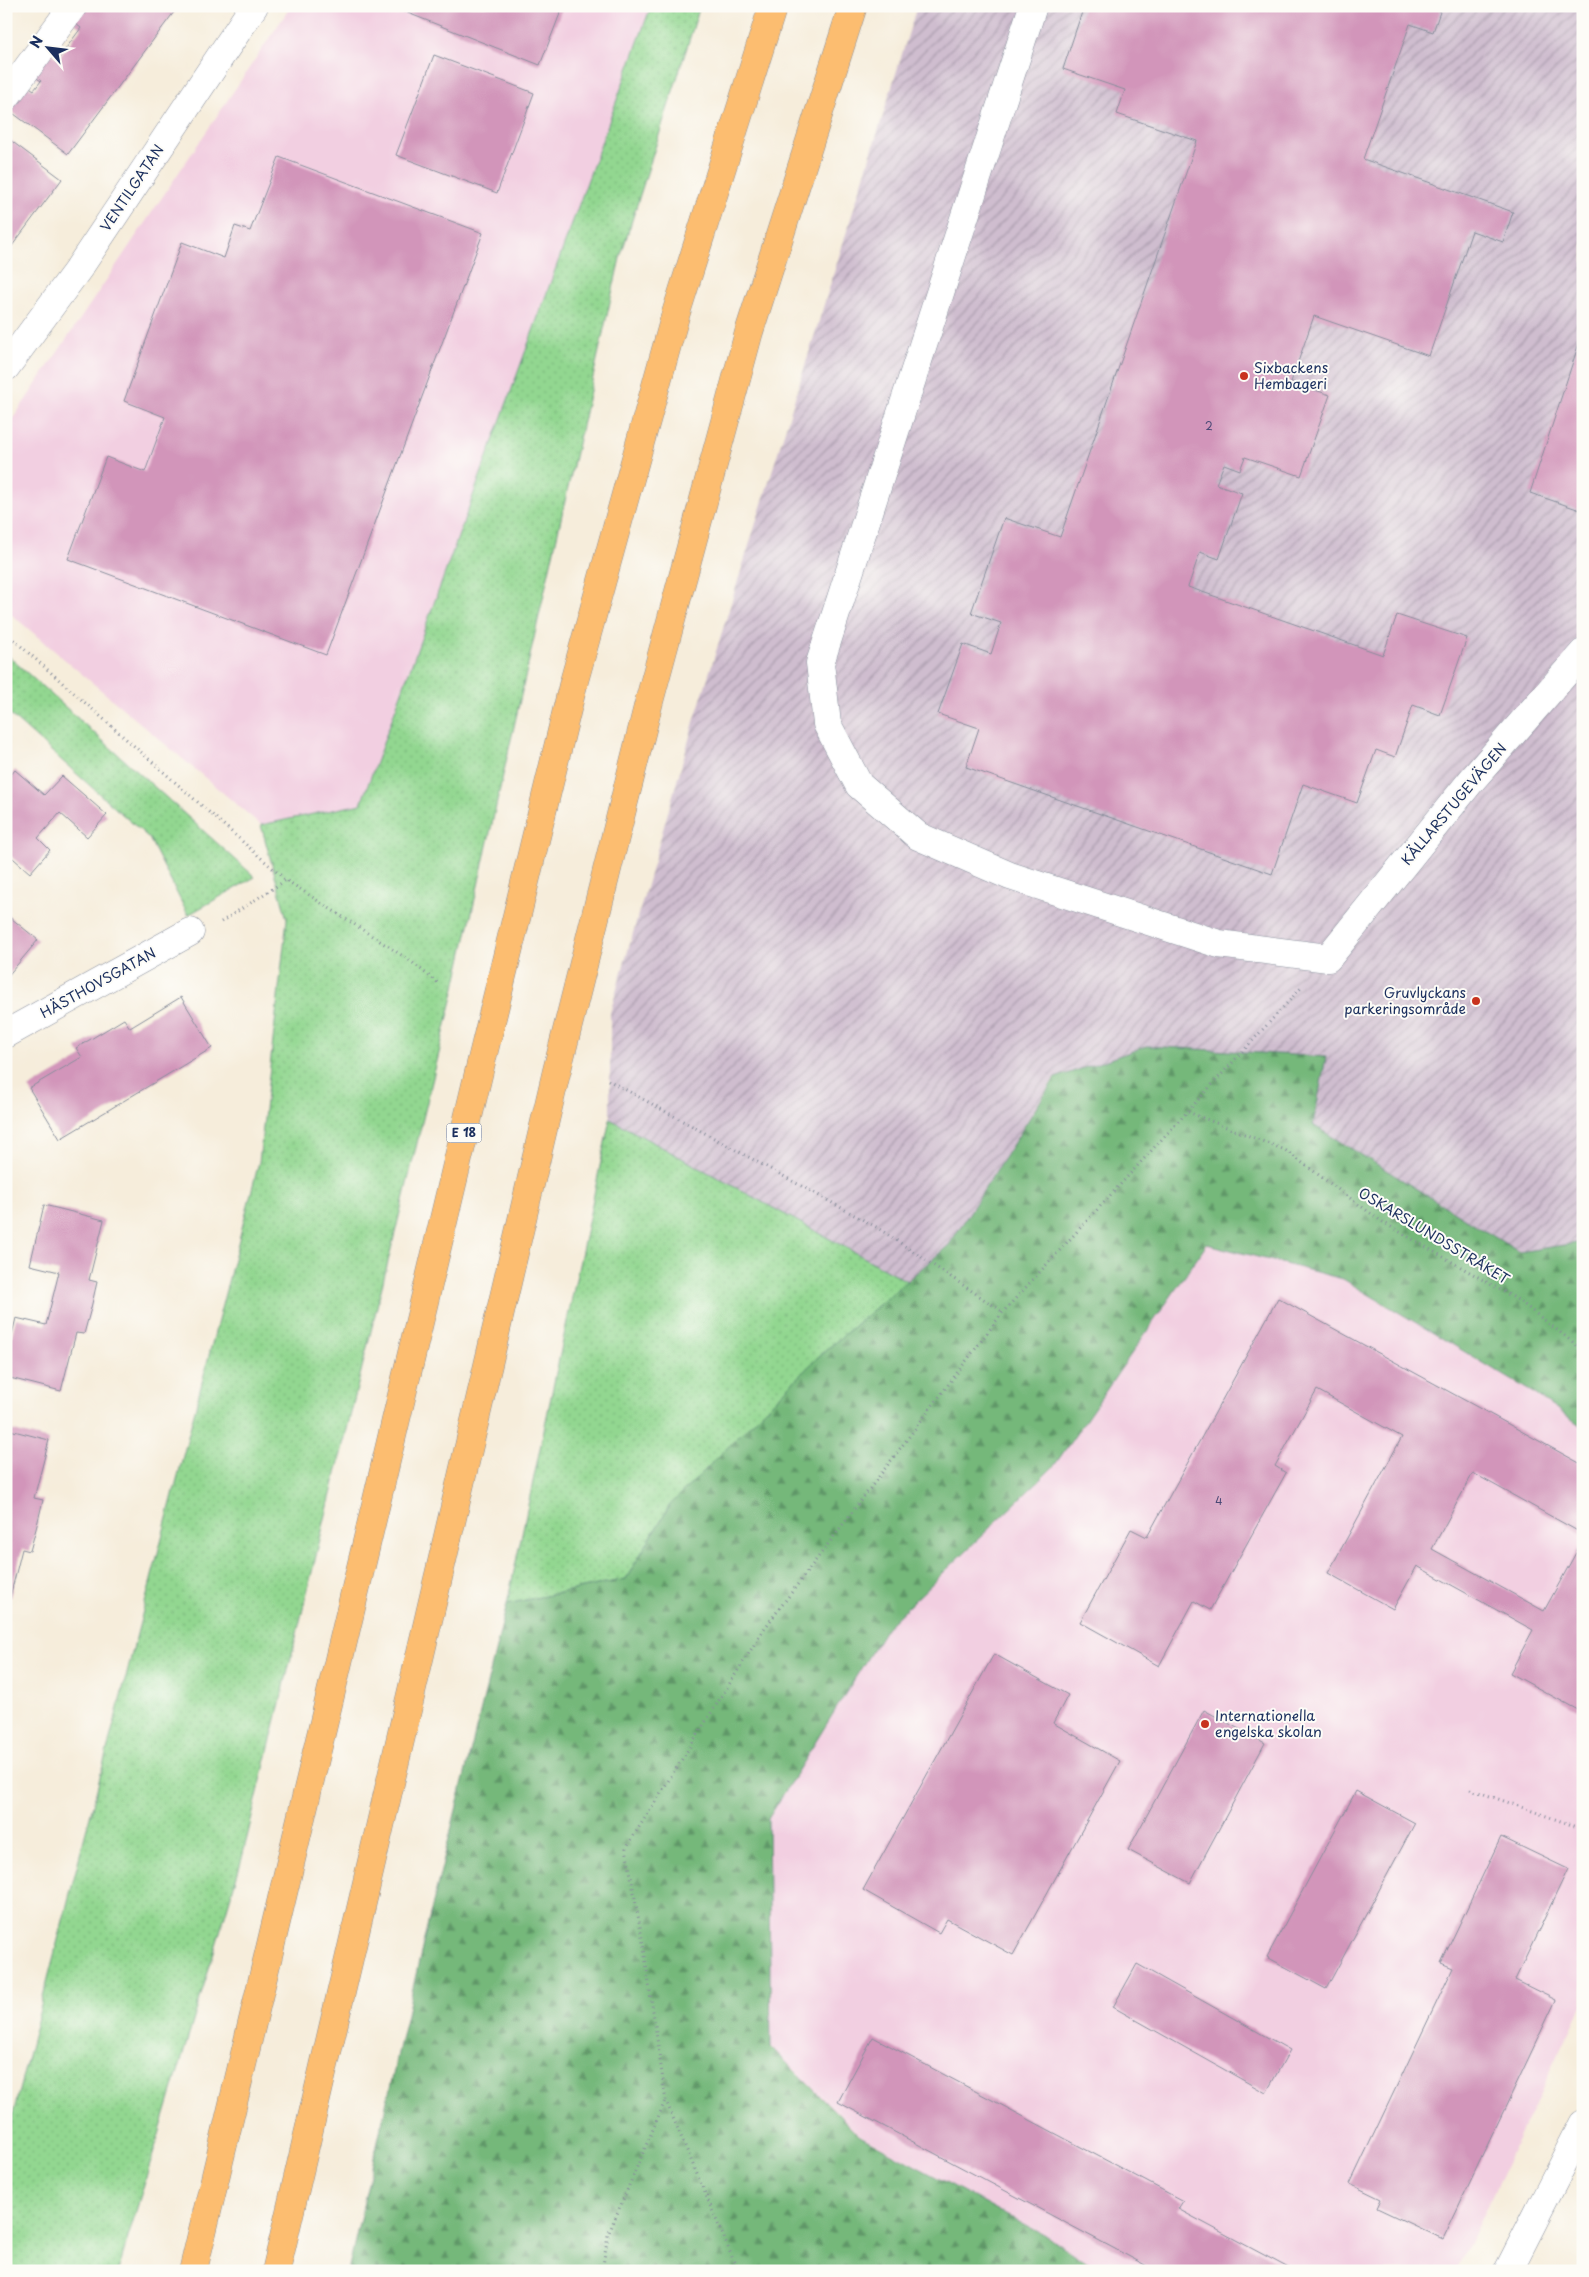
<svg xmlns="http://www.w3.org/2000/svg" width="1589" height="2277" font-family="'Playpen Sans',sans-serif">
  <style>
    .built { fill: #f2cfe1 }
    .industrial { fill: url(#industrial-furrows) }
    .grass { fill: url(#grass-dots); stroke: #568377 }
    .forest { fill: url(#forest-firs); stroke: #48746c }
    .building { fill: #d295ba }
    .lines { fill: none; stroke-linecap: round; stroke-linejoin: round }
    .minor-casing { stroke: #888e9c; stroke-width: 29 }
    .highway-casing { stroke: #888e9c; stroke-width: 29 }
    .path { stroke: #888e9c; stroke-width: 3; stroke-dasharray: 1 4; stroke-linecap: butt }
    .minor { stroke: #fff; stroke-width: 28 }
    .highway { stroke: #fcbd6f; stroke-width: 28 }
    .poi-dot { fill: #c8321e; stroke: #fdfcf7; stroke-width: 2 }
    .labels { text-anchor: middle; stroke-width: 4; stroke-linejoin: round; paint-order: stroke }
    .number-label { font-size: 11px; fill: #494875 }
    .shield { fill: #fdfcf7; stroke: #5f6c8c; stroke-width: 1 }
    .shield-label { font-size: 12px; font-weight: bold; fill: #1b2f5e }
    .street-label { font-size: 14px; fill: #1b2f5e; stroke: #fdfcf7 }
    .poi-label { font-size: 14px; fill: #1b2f5e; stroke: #fdfcf7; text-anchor: start }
  </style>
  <defs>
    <pattern id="industrial-furrows" width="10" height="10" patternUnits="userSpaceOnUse" patternTransform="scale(1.25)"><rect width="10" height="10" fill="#cfbdcf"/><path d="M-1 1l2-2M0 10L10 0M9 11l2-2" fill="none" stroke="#a79aab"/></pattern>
    <pattern id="grass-dots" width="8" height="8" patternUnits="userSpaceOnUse" patternTransform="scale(1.25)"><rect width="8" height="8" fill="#92d790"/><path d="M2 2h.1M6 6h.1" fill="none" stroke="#7db97f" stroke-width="1.8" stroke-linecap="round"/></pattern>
    <pattern id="forest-firs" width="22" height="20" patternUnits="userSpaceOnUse" patternTransform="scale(1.25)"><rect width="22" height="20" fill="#75b87a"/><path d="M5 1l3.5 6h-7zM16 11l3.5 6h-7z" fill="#5f9667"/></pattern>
  </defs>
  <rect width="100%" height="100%" fill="#fdfcf7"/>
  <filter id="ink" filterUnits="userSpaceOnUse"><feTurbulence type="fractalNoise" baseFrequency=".02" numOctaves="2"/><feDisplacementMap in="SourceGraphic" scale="10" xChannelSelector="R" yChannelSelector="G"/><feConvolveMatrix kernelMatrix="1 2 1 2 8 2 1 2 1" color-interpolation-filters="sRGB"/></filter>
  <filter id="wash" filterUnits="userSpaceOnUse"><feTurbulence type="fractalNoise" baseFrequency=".0096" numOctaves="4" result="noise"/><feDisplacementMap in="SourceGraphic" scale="20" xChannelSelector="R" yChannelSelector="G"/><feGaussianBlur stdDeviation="1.12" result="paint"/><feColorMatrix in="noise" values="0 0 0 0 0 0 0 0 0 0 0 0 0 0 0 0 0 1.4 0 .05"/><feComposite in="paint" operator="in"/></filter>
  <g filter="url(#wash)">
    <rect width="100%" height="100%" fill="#f6eddb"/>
    <g class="built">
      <polygon points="291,6 651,6 361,804 261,825 6,610 6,429"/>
      <polygon points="1207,1244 1343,1279 1535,1394 1583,1427 1583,2003 1456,2271 1099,2271 1057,2242 860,2135 771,2047 768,1819 886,1628 1054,1466"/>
    </g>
    <polygon class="industrial" points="917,6 1583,6 1583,1242 1519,1252 1313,1125 1325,1057 1054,1078 949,1245 907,1281 610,1119 610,1013 694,722"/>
    <g class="grass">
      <polygon points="651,6 700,6 620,258 453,996 241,1862 118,2271 6,2271 6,2141 259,1162 287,919 261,825 361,804"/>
      <polygon points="6,654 255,877 188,915 149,838 6,711"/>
      <polygon points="610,1119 907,1281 818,1357 670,1505 626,1579 507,1604"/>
    </g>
    <polygon class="forest" points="1147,1046 1326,1057 1313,1125 1519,1252 1583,1242 1583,1427 1535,1394 1343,1279 1207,1244 1054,1466 886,1628 768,1819 771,2047 860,2136 1057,2242 1099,2271 348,2271 426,1931 507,1604 626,1579 670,1505 818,1357 949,1245 1055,1078"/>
    <g id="blocks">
      <g class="building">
        <polygon points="84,6 174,6 177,8 68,154 6,108 24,83 34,90 41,81 31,74 48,51 58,59 81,28 72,21"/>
        <polygon points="390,6 563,6 540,65"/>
        <polygon points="1084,6 1442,6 1433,32 1410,24 1363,159 1513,212 1503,242 1472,231 1429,356 1314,316 1291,382 1330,395 1301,476 1245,457 1240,470 1224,464 1216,484 1242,493 1219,559 1200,552 1188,587 1383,655 1397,615 1467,638 1440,715 1413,705 1395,757 1376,750 1357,803 1303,784 1272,874 966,767 979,728 938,714 963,644 991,654 1001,623 971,613 1004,518 1060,537 1197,141 1117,114 1125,90 1063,69"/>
        <polygon points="434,55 534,93 497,193 396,155"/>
        <polygon points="6,137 62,179 6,254"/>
        <polygon points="279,157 483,233 326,655 68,559 106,457 145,472 165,417 124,401 182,242 224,258 235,226 250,231"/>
        <polygon points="1582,334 1583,334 1583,511 1530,493"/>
        <polygon points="15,770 44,795 62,776 107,815 87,837 60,813 38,838 50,850 30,873 6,852 6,781"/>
        <polygon points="6,914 38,940 6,978"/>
        <polygon points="181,997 212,1048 60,1139 29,1088 82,1057 76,1048 124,1019 130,1028"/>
        <polygon points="44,1205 104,1220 89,1280 97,1282 91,1308 84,1334 76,1333 61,1391 6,1377 6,1359 16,1318 46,1325 59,1272 30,1265"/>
        <polygon points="1278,1298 1583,1465 1583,1534 1473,1473 1432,1549 1544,1611 1583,1540 1583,1702 1578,1710 1510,1673 1533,1630 1417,1566 1393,1609 1328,1573 1402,1437 1317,1390 1275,1466 1286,1473 1210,1610 1194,1601 1159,1666 1080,1622 1131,1529 1147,1537"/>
        <polygon points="6,1429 49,1440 34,1498 43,1500 37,1525 30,1551 22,1549 7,1609"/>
        <polygon points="994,1654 1068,1695 1053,1723 1120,1761 1013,1955 947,1919 939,1933 863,1890"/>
        <polygon points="1204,1710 1265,1743 1190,1883 1128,1850"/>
        <polygon points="1356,1791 1415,1823 1326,1989 1267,1957"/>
        <polygon points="1501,1837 1568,1869 1515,1980 1556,2000 1443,2239 1377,2208 1381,2199 1350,2184 1453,1968 1441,1963"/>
        <polygon points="1137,1964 1290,2050 1266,2093 1113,2007"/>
        <polygon points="873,2037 1183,2201 1178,2209 1294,2271 1144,2271 1147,2266 838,2102"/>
      </g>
    </g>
  </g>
  <g filter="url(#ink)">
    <use href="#blocks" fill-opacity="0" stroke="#888e9c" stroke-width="1"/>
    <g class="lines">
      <g class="minor-casing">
        <g id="minor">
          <polyline points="1033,6 820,663 827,724 859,785 918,836 1010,876 1219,944 1328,958 1471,781 1583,653"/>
          <polyline points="6,97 73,6"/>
          <polyline points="6,367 79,268 254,6"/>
          <polyline points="6,1034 190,932"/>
          <polyline points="1508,2271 1583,2124"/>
        </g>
      </g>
      <g class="highway-casing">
        <g id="highway">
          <polyline points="193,2271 482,1059 573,685 676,313 773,6"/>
          <polyline points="276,2271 556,1074 649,702 749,332 853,6"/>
        </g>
      </g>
      <g class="path">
        <polyline points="6,633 286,880 409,960 438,983"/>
        <polyline points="221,922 286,880"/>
        <polyline points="608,1080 878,1228 1003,1312"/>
        <polyline points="1188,1112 1285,1150 1381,1221 1518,1300 1583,1350"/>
        <polyline points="1470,1789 1583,1829"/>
        <polyline points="602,2271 608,2235 665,2101"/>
        <polyline points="738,2271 666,2101 644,1949 626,1848 764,1629 1003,1312 1301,988"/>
      </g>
      <use href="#minor" class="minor"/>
      <use href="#highway" class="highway"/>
    </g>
  </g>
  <g class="poi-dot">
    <circle cx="1244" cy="376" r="5"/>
    <circle cx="1476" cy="1001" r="5"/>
    <circle cx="1205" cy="1724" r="5"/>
  </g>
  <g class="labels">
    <g class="number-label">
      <text x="1209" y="430">2</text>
      <text x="1219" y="1505">4</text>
    </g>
    <rect class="shield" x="446.5" y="1123.5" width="35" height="19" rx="4"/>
    <g class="shield-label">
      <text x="464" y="1137">E 18</text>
    </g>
    <g class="street-label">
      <text transform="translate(132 188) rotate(-56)" y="5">VENTILGATAN</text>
      <text transform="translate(1454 804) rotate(-50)" y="5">KÄLLARSTUGEVÄGEN</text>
      <text transform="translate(98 983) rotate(-29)" y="5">HÄSTHOVSGATAN</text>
      <text transform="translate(1434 1236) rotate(31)" y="5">OSKARSLUNDSSTRÅKET</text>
    </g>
    <g class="poi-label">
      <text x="1254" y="373">Sixbackens<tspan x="1254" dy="16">Hembageri</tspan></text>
      <text x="1466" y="998" text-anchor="end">Gruvlyckans<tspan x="1466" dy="16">parkeringsområde</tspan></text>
      <text x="1215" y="1721">Internationella<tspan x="1215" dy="16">engelska skolan</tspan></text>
    </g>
  </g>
  <rect width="1589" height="2277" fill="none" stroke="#fdfcf7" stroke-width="25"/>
  <g transform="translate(48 48) rotate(298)" stroke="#fdfcf7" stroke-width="4" paint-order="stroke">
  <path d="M0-4L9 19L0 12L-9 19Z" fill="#1b2f5e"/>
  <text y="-8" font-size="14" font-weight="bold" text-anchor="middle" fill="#1b2f5e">N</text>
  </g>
</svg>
